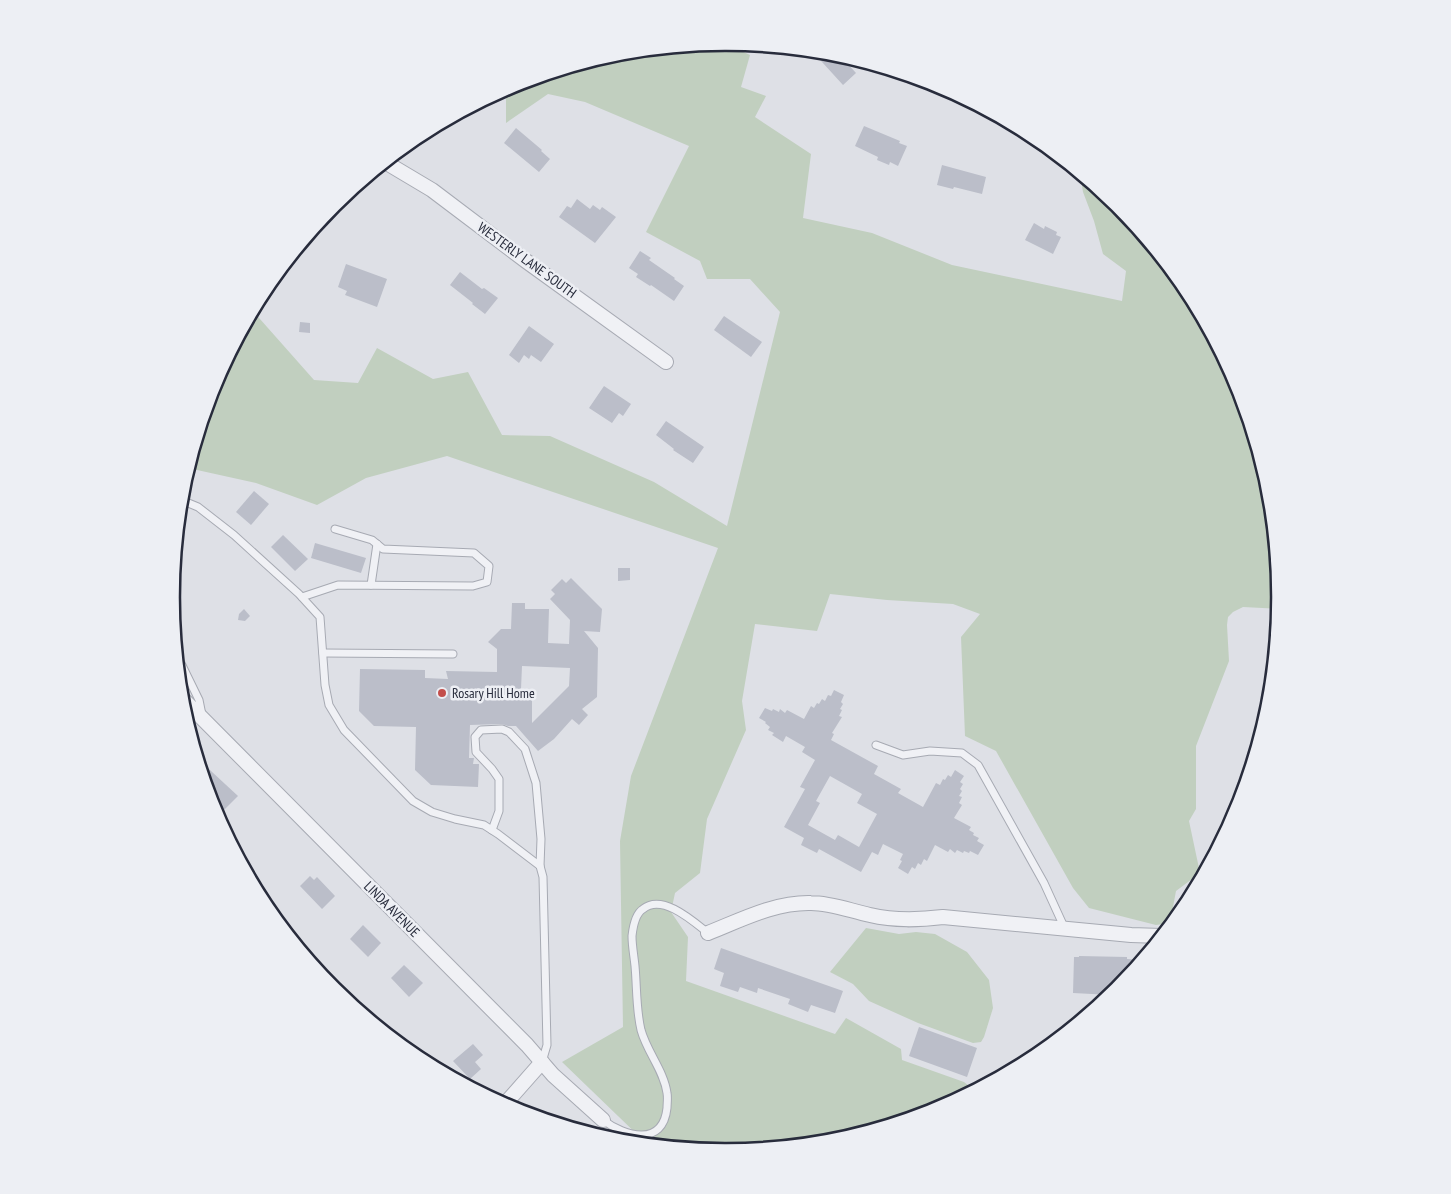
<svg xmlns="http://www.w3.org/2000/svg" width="1451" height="1194" font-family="'PT Sans Narrow',sans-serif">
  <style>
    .green { fill: #c1cfbf }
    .building { fill: #bbbec9; fill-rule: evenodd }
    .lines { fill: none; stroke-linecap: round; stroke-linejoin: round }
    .lane-casing { stroke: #a7aab3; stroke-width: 9 }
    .street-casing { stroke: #a7aab3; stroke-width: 16 }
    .lane { stroke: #f0f1f5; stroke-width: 7 }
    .street { stroke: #f0f1f5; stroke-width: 14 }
    .poi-dot { fill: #c34e4b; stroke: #edeff4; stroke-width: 2 }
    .labels { text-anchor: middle; stroke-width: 5; stroke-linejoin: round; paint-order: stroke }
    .street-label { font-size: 14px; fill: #282c3c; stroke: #edeff4 }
    .poi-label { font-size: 14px; fill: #282c3c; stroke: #edeff4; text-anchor: start }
    .rim { fill: none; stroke: #282c3c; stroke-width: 2.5 }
  </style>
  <rect width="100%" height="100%" fill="#dee0e6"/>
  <g class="green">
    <polygon points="724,43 750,55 741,87 766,96 755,117 811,154 803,218 872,233 952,265 1122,301 1126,271 1103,254 1094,221 1083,192 1080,174 1118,205 1187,289 1238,385 1269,489 1280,597 1279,609 1243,607 1233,612 1228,617 1227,625 1229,661 1196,746 1196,809 1189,821 1200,873 1176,891 1170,923 1156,925 1089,908 1073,888 996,751 965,736 961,637 980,614 953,604 887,600 830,594 817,631 755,624 742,701 746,730 707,819 700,873 675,893 671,912 688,937 686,981 835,1034 846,1018 901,1049 902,1060 964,1082 974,1090 937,1109 833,1141 725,1151 647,1144 562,1062 623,1027 620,841 631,776 718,548 447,456 366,478 317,505 256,483 188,468 213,385 253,311 314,380 358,383 377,348 433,379 468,372 502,435 550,436 654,482 727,526 780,312 750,279 707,279 700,261 646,232 689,146 585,102 548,94 506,123 506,88 514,85 618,53"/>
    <polygon points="866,928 899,934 916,932 935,934 967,952 989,980 993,1008 984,1037 981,1042 973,1043 918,1023 869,1001 853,984 830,972"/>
  </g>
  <g class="building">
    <polygon points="812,51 834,53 850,58 846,62 856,73 843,85"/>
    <polygon points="864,126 900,141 899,143 907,146 898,166 890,162 889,165 877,160 878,157 855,146"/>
    <polygon points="516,128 542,150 541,151 550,159 539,172 504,143"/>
    <polygon points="942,165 986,177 982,194 954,187 953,189 937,185"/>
    <polygon points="577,199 590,209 593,205 600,210 602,207 616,217 595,243 559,217 567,206 571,208"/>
    <polygon points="1034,223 1044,229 1045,226 1057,232 1056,235 1061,237 1053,254 1025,240"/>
    <polygon points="640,251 651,258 649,260 675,278 674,279 684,286 674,301 651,285 650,286 636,277 638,274 629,268"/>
    <polygon points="346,264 387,279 377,307 345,295 347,291 338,287"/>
    <polygon points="460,272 482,289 484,288 498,298 485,314 472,304 473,303 450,285"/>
    <polygon points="724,316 762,342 751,357 714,330"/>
    <polygon points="300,322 310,323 310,333 299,332"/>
    <polygon points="529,326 554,344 541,362 531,355 529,359 524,355 519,363 509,355"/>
    <polygon points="604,386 631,404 623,416 619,413 612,423 589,408"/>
    <polygon points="666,421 704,447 693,463 673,450 674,449 656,435"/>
    <polygon points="254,491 269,504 251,525 236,512"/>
    <polygon points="283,535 308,559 295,571 271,547"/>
    <polygon points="315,543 366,558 361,573 311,558"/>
    <polygon points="618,568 630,568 630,580 618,581"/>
    <path d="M571 578 602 609 600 632 584 631 598 648 597 697 582 709 588 715 579 725 572 719 554 739 538 751 516 726H508L502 724 470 725 469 758H474L473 764H479L478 787 431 785 415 770 416 727 374 726 359 711 360 669 425 670V678L448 679 446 671 497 672V649L488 642 501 629H511L512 603H525V609H549L548 643 569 644 570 620 550 599 555 594 551 590 562 579 566 583ZM522 666 570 668 569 686 532 723V701L521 689Z"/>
    <polygon points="244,609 250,616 245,621 238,620 239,614"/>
    <path d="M834 690 844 695 841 702 843 704 840 709 842 710 839 716 842 717 832 733 834 734 831 740 878 766 874 774 901 789 898 793 923 807 936 783 940 785 943 779 945 780 948 775 951 777 955 770 964 776 960 782 963 784 960 789 962 791 959 796 962 797 959 803 962 805 954 818 971 827 969 830 974 833 973 835 979 838 977 841 984 845 978 855 970 851 969 853 964 851 963 853 957 850 955 853 950 849 948 852 935 845 927 861 924 859 921 865 918 863 915 869 912 867 908 874 898 868 902 861 900 860 903 854 883 844 878 855 872 852 861 872 819 849 817 853 801 845 804 838 784 827 805 789 800 787 815 760 802 752 805 747 786 736 783 742 772 735 774 733 768 730 770 727 765 723 766 722 759 718 765 708 772 711 773 709 779 712 780 709 785 713 787 710 804 719 811 706 814 708 817 703 819 704 822 699 825 701 828 695 831 696ZM830 776 862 794 857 803 877 814 859 847 838 835 835 840 808 825 820 803 816 801Z"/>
    <polygon points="198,759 238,796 223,811 210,798"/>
    <polygon points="310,876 314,880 317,877 335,896 322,909 300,886"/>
    <polygon points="363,925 381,943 368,957 350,939"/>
    <polygon points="721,948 843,991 835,1013 811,1005 808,1012 788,1004 790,999 758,988 757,993 740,987 738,992 720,986 724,973 714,969"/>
    <polygon points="1079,956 1127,957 1127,959 1142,960 1117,989 1111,995 1073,993 1074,957 1079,957"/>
    <polygon points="404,965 423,983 409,997 391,978"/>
    <polygon points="919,1027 977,1048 967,1077 909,1056"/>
    <polygon points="473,1044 483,1055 475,1062 481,1069 470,1079 453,1061"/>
  </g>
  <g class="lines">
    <g class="lane-casing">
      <g id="lane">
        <polyline points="181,500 198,507 234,535 299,594 320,617 325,685 329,705 344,730 413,801 432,812 455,819 484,825 498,834 540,866 543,877 547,1045 542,1062"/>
        <polyline points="371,585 377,544"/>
        <polyline points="302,597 338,585 473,586 487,582 489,566 474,553 383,549 372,540 335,529"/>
        <polyline points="323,653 453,654"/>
        <polyline points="177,655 199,700 202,715"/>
        <polyline points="876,745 903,755 930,751 962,753 978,765 1044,883 1065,929"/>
        <polyline points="492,830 499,811 499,779 492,769 476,752 475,737 481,730 502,729 509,732 525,749 536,783 541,839 540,866"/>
        <path d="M603 1120C625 1137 663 1147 667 1108 667 1104 668 1098 667 1093 664 1071 647 1052 641 1030 636 1009 637 988 635 966 634 956 632 946 632 936 633 927 635 914 643 909 662 893 693 921 708 933"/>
      </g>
    </g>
    <g class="street-casing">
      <g id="street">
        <polyline points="385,162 432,190 526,261 666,362"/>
        <polyline points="181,697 527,1045 553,1075 603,1120"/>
        <path d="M708 933C741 920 775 902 811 903 831 903 851 911 870 915 895 921 918 920 943 917L1131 935 1161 936"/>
        <polyline points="504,1105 542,1062"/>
      </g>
    </g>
    <use href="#lane" class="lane"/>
    <use href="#street" class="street"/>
  </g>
  <circle class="poi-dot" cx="442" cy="693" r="5"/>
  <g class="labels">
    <g class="street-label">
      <text transform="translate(527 260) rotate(36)" y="5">WESTERLY LANE SOUTH</text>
      <text transform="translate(392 909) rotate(45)" y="5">LINDA AVENUE</text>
    </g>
    <g class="poi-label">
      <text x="452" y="698">Rosary Hill Home</text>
    </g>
  </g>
  <path d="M0 0H1451V1194H0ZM725 51H726A545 545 0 0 1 1271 596V598A545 545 0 0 1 726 1143H725A545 545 0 0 1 180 598V596A545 545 0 0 1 725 51Z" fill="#edeff4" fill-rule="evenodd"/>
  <path class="rim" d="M725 51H726A545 545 0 0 1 1271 596V598A545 545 0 0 1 726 1143H725A545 545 0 0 1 180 598V596A545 545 0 0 1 725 51Z"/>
</svg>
